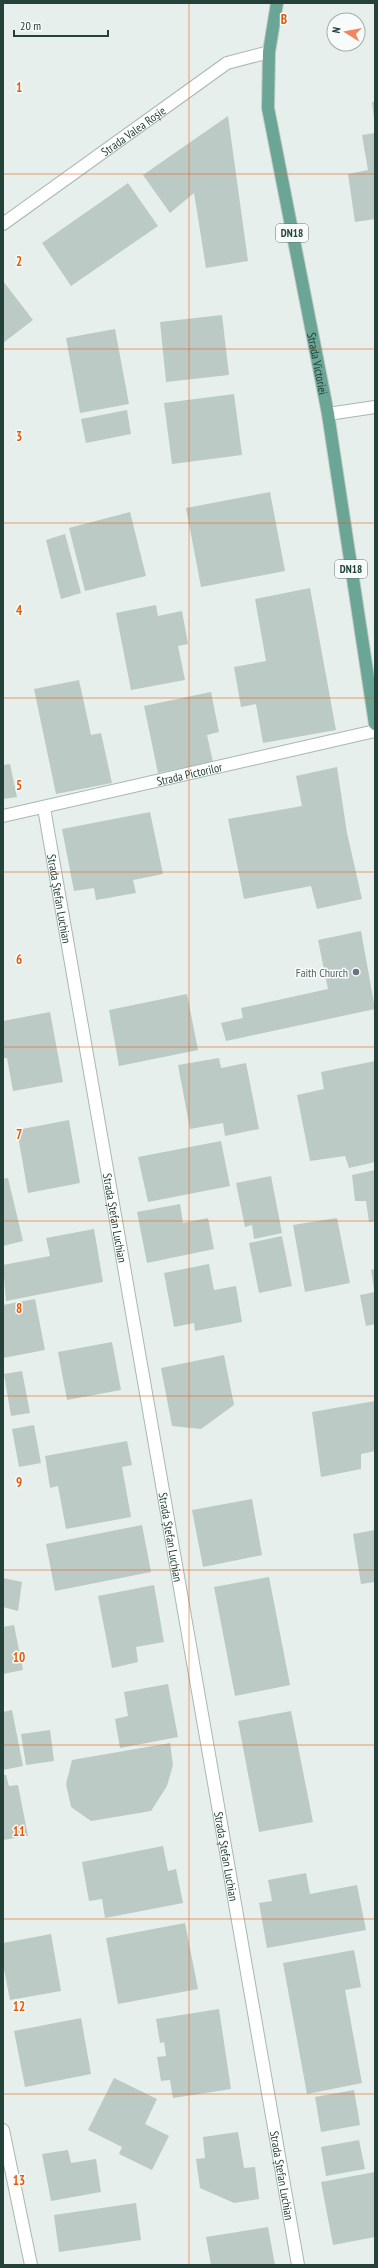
<svg xmlns="http://www.w3.org/2000/svg" width="378" height="2268" font-family="'PT Sans Narrow',sans-serif">
<rect width="100%" height="100%" fill="#e6efeb"/>
<!-- building -->
<path fill="#bbcac4" d="M372,102H375V119H374Z
M228,116L248,261L206,268L194,193L170,213L143,175Z
M375,133V219L355,222L348,174L368,170L362,135Z
M128,183L158,226L71,286L42,243Z
M3,281L33,320L3,343Z
M222,315L229,375L166,382L160,322Z
M115,329L129,404L80,413L66,338Z
M234,394L242,455L172,464L164,403Z
M127,410L131,434L86,443L81,419Z
M270,492L285,571L201,587L186,508Z
M130,512L146,576L85,591L69,528Z
M65,534L81,593L61,599L46,540Z
M310,588L336,730L263,743L256,704L241,707L234,667L266,661L255,599Z
M156,605L158,616L182,611L188,644L178,646L185,680L131,690L116,613Z
M79,680L91,735L101,733L112,783L56,794L34,689Z
M211,692L219,732L207,735L213,762L158,773L144,706Z
M10,764L17,797L3,799V765Z
M337,767L347,833L362,899L317,909L311,886L244,899L228,819L302,806L296,776Z
M150,812L163,874L133,880L136,893L96,900L94,888L74,891L62,829Z
M361,931L375,1009L226,1041L221,1023L243,1018L241,1008L328,989L318,940Z
M187,994L198,1050L119,1066L109,1010Z
M50,1012L63,1082L13,1091L7,1058H3V1021Z
M219,1058L221,1068L246,1063L259,1129L225,1136L223,1123L190,1129L178,1065Z
M375,1061V1162L349,1168L345,1156L310,1161L297,1095L324,1089L321,1072Z
M69,1120L80,1183L28,1193L17,1130Z
M221,1141L230,1186L148,1202L138,1157Z
M375,1170V1221L369,1222L366,1201H355L352,1175Z
M271,1176L282,1233L254,1239L252,1225L245,1227L236,1183Z
M8,1178L23,1241L3,1246V1179Z
M180,1204L183,1223L208,1218L214,1249L147,1263L137,1212Z
M337,1218L350,1283L305,1292L293,1225Z
M94,1229L103,1282L6,1301L3,1265L50,1256L46,1238Z
M282,1236L292,1286L259,1293L249,1243Z
M209,1264L214,1290L236,1286L242,1322L195,1331L194,1323L174,1327L164,1273Z
M375,1269V1290H374L371,1270Z
M375,1292V1324L366,1326L360,1295Z
M35,1299L45,1350L3,1358V1305Z
M112,1342L121,1390L67,1400L58,1352Z
M224,1355L234,1405L201,1429L172,1426L161,1368Z
M22,1371L30,1413L11,1416L4,1374Z
M375,1401V1451L361,1454V1469L321,1477L312,1412Z
M34,1425L41,1463L19,1467L12,1429Z
M127,1441L132,1465L122,1467L131,1517L66,1529L58,1486L50,1488L45,1456Z
M252,1499L262,1555L203,1567L192,1510Z
M142,1525L151,1572L55,1591L46,1544Z
M375,1530V1582L361,1584L353,1534Z
M269,1577L290,1685L235,1696L214,1587Z
M3,1578L22,1582L18,1611L3,1607Z
M154,1585L164,1642L136,1647L138,1662L112,1668L98,1596Z
M14,1625L23,1670L3,1674V1627Z
M168,1684L178,1737L120,1748L115,1719L128,1716L124,1692Z
M12,1710L23,1766L3,1770V1712Z
M291,1711L313,1822L259,1832L238,1721Z
M50,1730L54,1761L26,1765L21,1734Z
M170,1743L173,1765L167,1786L151,1811L91,1821L71,1807L66,1784L72,1760Z
M3,1775H6L9,1786L18,1785L28,1836L3,1840Z
M163,1846L168,1871L176,1869L183,1903L105,1918L102,1899L89,1901L82,1862Z
M306,1873L310,1894L357,1885L366,1930L267,1948L259,1903L272,1901L268,1880Z
M185,1923L198,1989L118,2004L106,1938Z
M51,1934L61,1991L10,2000L3,1964V1943Z
M354,1950L361,1987L345,1990L362,2083L307,2094L283,1963Z
M219,2009L231,2089L173,2098L170,2080L161,2081L157,2057L166,2056L164,2042L160,2043L156,2019Z
M81,2018L91,2074L25,2087L14,2031Z
M114,2078L157,2099L145,2124L169,2136L152,2170L119,2154L122,2147L88,2130Z
M354,2090L360,2125L321,2132L315,2097Z
M238,2132L244,2168L255,2167L259,2199L234,2203L200,2188L196,2159L205,2158L203,2137Z
M359,2140L365,2169L326,2176L321,2147Z
M68,2150L71,2163L96,2159L101,2192L51,2201L42,2154Z
M375,2172V2237L333,2245L321,2182Z
M136,2203L141,2240L59,2252L54,2215Z
M268,2227L275,2265H211L206,2237Z"/>
<g fill="none" stroke-linecap="round" stroke-linejoin="round">
<defs>
<g id="minor">
<path id="s1" d="M3,224L227,63L269,52"/>
<path d="M328,414L375,407"/>
<path id="s2" d="M44,808L298,2265"/>
<path id="s3" d="M3,816L375,731"/>
<path d="M3,2130L31,2265"/>
</g>
<g id="major">
<path id="s4" d="M277,3L269,52L268,108L328,414L375,724"/>
</g>
</defs>
<!-- minor casing -->
<use href="#minor" stroke="#a8b8b2" stroke-width="14"/>
<!-- major casing -->
<use href="#major" stroke="#c2cac8" stroke-width="14"/>
<!-- minor -->
<use href="#minor" stroke="#fff" stroke-width="12"/>
<!-- major -->
<use href="#major" stroke="#6aa596" stroke-width="12"/>
</g>
<!-- grid -->
<path fill="none" stroke="#e8590c" stroke-width="1" stroke-opacity="0.55" d="M189,3V2265M3,174H375M3,349H375M3,523H375M3,698H375M3,872H375M3,1047H375M3,1221H375M3,1396H375M3,1570H375M3,1745H375M3,1919H375M3,2094H375"/>
<!-- markers -->
<circle fill="#6b7280" stroke="#f7fbf9" stroke-width="1.5" cx="356" cy="972" r="4"/>
<g text-anchor="middle" dominant-baseline="central" stroke-width="3" stroke-linejoin="round" paint-order="stroke">
<!-- shield labels -->
<g fill="#f7fbf9" stroke="#637a73" stroke-width="1">
<rect x="276" y="224" width="32" height="18" rx="3"/>
<rect x="335" y="560" width="32" height="18" rx="3"/>
</g>
<g font-size="11" font-weight="bold" fill="#24423a">
<text x="292" y="233">DN18</text>
<text x="351" y="569">DN18</text>
</g>
<!-- street labels -->
<g font-size="12" fill="#24423a" stroke="#f7fbf9">
<text stroke="none"><textPath href="#s1" startOffset="160">Strada Valea Roșie</textPath></text>
<text stroke="none"><textPath href="#s4" startOffset="366">Strada Victoriei</textPath></text>
<text stroke="none"><textPath href="#s3" startOffset="191">Strada Pictorilor</textPath></text>
<text stroke="none"><textPath href="#s2" startOffset="92">Strada Ștefan Luchian</textPath></text>
<text stroke="none"><textPath href="#s2" startOffset="416">Strada Ștefan Luchian</textPath></text>
<text stroke="none"><textPath href="#s2" startOffset="740">Strada Ștefan Luchian</textPath></text>
<text stroke="none"><textPath href="#s2" startOffset="1064">Strada Ștefan Luchian</textPath></text>
<text stroke="none"><textPath href="#s2" startOffset="1388">Strada Ștefan Luchian</textPath></text>
</g>
<!-- worship labels -->
<g font-size="12" fill="#5b616d" stroke="#f7fbf9" text-anchor="end">
<text x="348" y="972">Faith Church</text>
</g>
</g>
<g font-size="13" text-anchor="middle" font-weight="bold" fill="#e8590c" stroke="#f7fbf9" stroke-width="3" stroke-linejoin="round" paint-order="stroke">
<text x="284" y="24">B</text>
<text x="19" y="92">1</text>
<text x="19" y="266">2</text>
<text x="19" y="441">3</text>
<text x="19" y="615">4</text>
<text x="19" y="790">5</text>
<text x="19" y="964">6</text>
<text x="19" y="1139">7</text>
<text x="19" y="1313">8</text>
<text x="19" y="1487">9</text>
<text x="19" y="1662">10</text>
<text x="19" y="1836">11</text>
<text x="19" y="2011">12</text>
<text x="19" y="2185">13</text>
</g>
<!-- border -->
<rect width="378" height="2268" fill="none" stroke="#24423a" stroke-width="8"/>
<!-- north arrow -->
<g transform="translate(346 32) rotate(281)"><circle r="19" fill="#f7fbf9" stroke="#a3b1ad"/>
<path d="M0-3L7 15L0 10L-7 15Z" fill="#f4845f"/>
<text y="-6" font-size="11" font-weight="bold" text-anchor="middle" fill="#24423a">N</text>
</g>
<!-- scale -->
<path d="M14 30v6h94v-6" fill="none" stroke="#24423a" stroke-width="2"/>
<text x="20" y="30" font-size="12" fill="#24423a" stroke="#f7fbf9" stroke-width="3" paint-order="stroke">20 m</text>
</svg>
